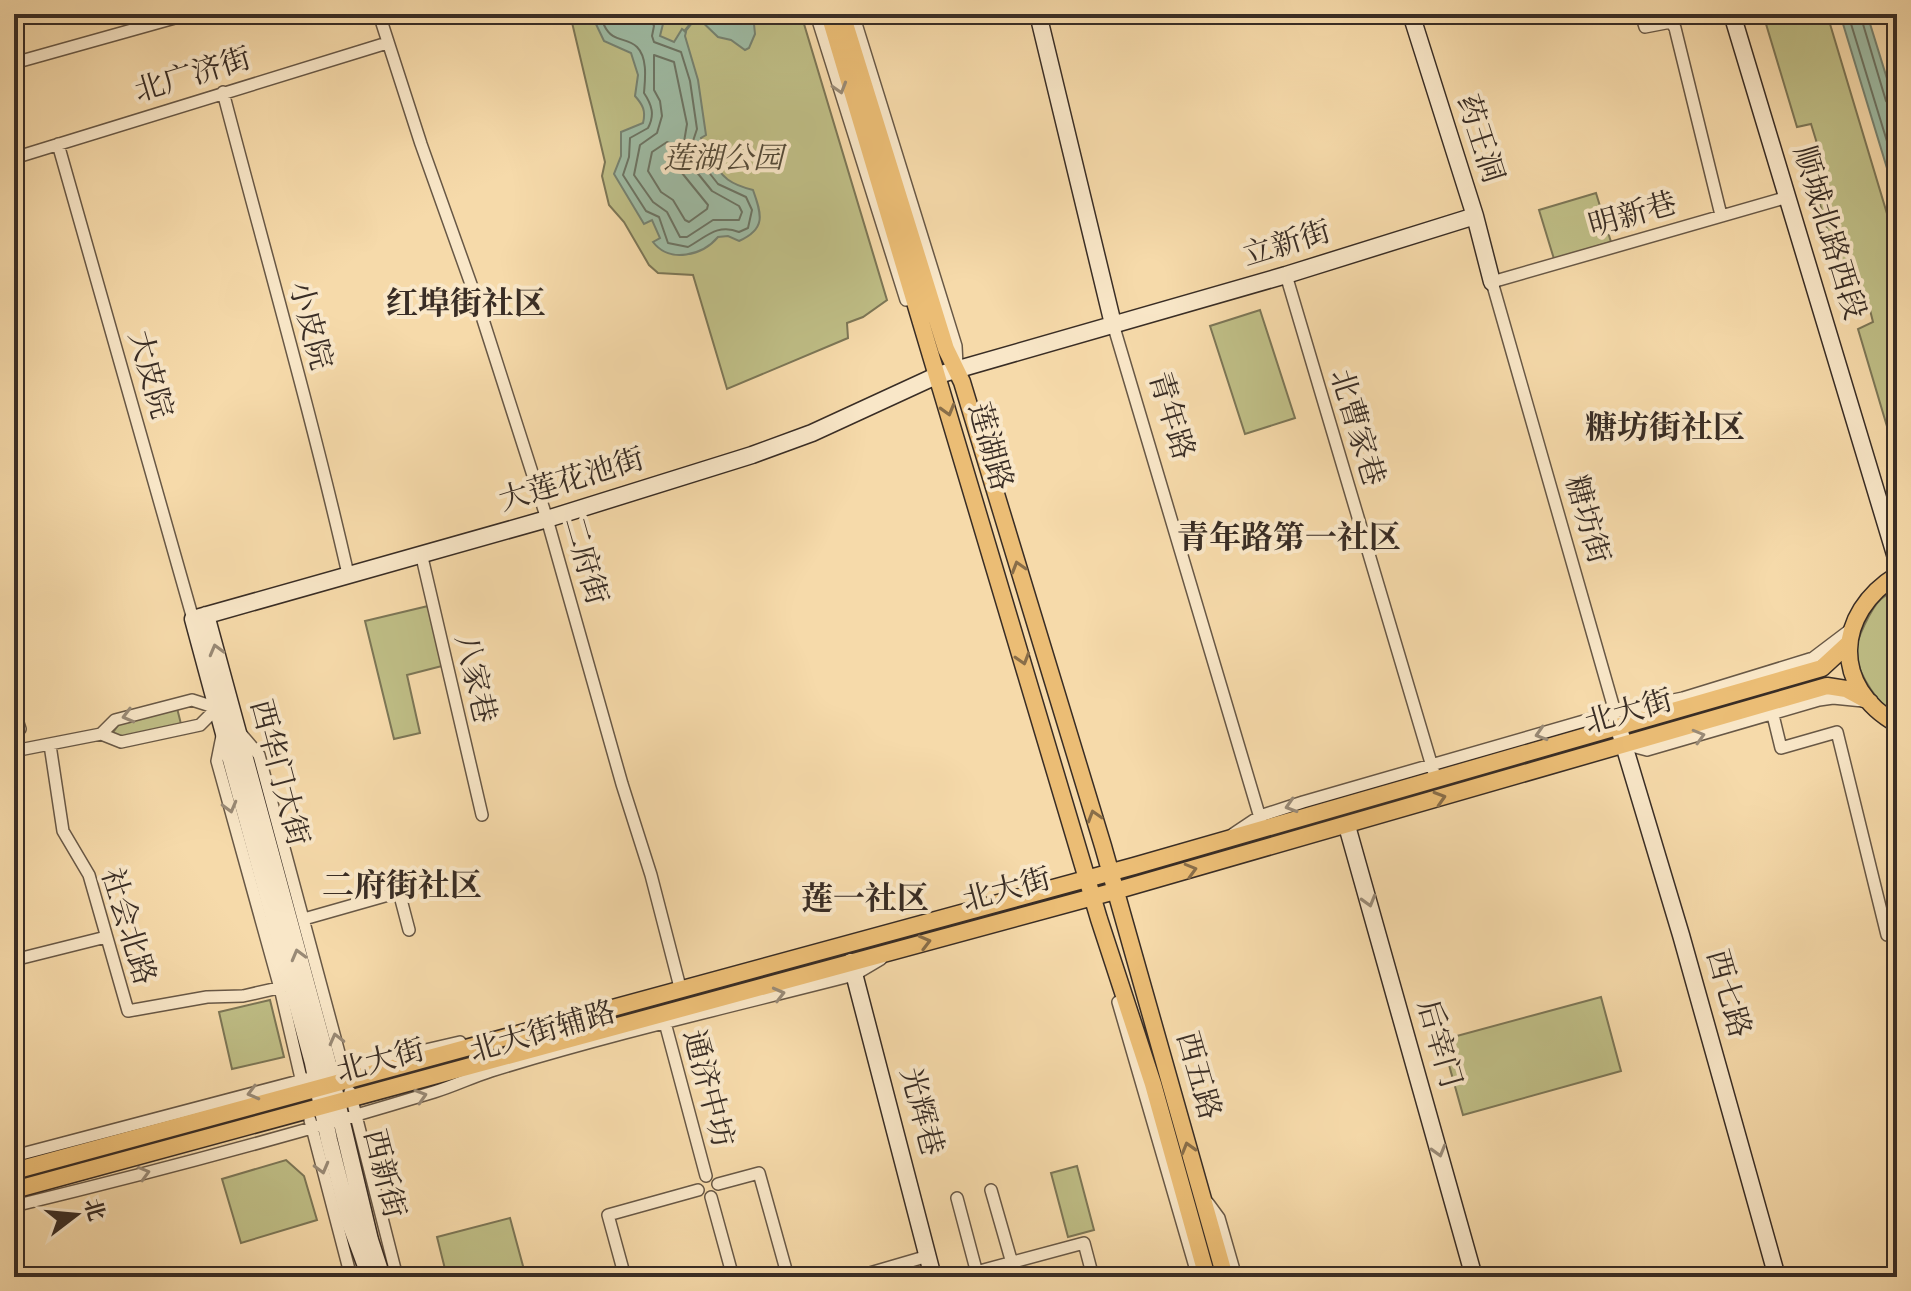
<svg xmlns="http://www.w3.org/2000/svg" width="1911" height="1291" font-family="'Old Standard TT','Noto Serif SC',serif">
<rect width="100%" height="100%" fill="#f6daaa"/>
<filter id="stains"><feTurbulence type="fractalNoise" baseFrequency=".0025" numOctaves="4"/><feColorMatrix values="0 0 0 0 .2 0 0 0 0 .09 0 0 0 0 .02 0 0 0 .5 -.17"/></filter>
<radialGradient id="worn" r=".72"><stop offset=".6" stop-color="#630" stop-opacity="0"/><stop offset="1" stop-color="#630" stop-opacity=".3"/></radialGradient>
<!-- green -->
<path fill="#bfbe86" stroke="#7c7656" stroke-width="2" d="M570,14H801L887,300L863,317L847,323L848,338L727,389L693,275L658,273L649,265L624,222L609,205L602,176L605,162Z
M1763,14H1827L1897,247V460L1858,329L1873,322L1866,294L1848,299L1805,154L1819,150L1811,124L1797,127Z
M1596,193L1611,242L1554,259L1539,210Z
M1260,310L1295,418L1245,434L1210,326Z
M1897,588V716C1878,704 1860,678 1856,655C1854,642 1872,607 1881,599C1886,595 1892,591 1897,588Z
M428,606L442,666L407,675L420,733L394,739L365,621Z
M177,708L181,724L123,739L112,734L119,724Z
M1601,997L1621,1071L1463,1115L1442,1040Z
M270,1000L284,1057L232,1069L219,1012Z
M286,1160L304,1176L317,1220L241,1243L222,1179Z
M1077,1166L1094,1230L1068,1237L1051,1173Z
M510,1218L526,1277H447L437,1237Z"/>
<!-- water -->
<path fill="#9ebba4" stroke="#768271" stroke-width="2" d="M601,14H655L663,24L660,36L674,42L682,29L686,32L685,36L698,80L706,135L701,138L707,158L713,157C719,178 733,185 753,190C762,215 766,229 739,241L728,236L718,237C703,255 670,264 653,242L660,238L652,220L644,224L614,174L621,156V132L643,123C646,111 643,105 635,96L638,75L631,53L604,41L595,22Z
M694,14H753L755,34L749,48L745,50L731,40L718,37Z
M1840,14H1867L1897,111V201Z"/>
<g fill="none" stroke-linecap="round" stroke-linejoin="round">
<!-- shore -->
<path stroke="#6c7464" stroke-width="2" d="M607,14L604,25C613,44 626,36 637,47C648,58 645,80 644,93C652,105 655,115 648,128L630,138L629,157L623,175L646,211L659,217L668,243L688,247C706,237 718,223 739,232L748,228L752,210L746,197L718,184L700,161L693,141L697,129L690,81L681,52L654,42L652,36L654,26L649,14
M1848,14L1897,174
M1860,14L1886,101L1890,106L1897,108
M654,55L674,62L687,124L684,142L691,165L712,191L739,206L742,212L739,220H713L687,237H680L667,212L653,202L634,175L640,145L657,133L662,116L660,101L654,90Z
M667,142L672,144L682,173L708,205L707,209L689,222L685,220L673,200L661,192L648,171L652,152Z"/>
<!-- stream -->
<path stroke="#768271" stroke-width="3" d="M685,31L697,16"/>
<defs>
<path id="street" d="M379,14L421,144L477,301L547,519L622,784L651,875L681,991
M816,14L906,300
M853,14L956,346L957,365
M1641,14L1645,27L1671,22L1675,28L1721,215
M14,63L189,14
M223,92C265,253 311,412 348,574
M58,144L193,619
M14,158L387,43
M1286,275L1434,773
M1113,324L1261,821
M421,553L482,815
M1770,703L1781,748L1837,732L1887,935
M14,710L20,729
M1619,726L1492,282L1788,197
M241,734L259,755L345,1075
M222,736L217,761L280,988L303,1087
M50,745L63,831L89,875L128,1011L207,997L243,996L287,986
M1628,745L1647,750L1819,700L1833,698L1863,701
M14,751L101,734L121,742L200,725L217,708L192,700L115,720L101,734
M1233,834L1260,816L1303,802L1615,712L1683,698L1813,658L1850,630
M304,919L399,892L409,930
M14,960L106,937
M1118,1002L1198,1277
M664,1019L706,1176
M350,1092L397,1277
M310,1120L351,1277
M14,1156L356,1066L460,1042
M718,1184L759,1173L788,1277
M991,1190L1016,1277
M711,1197L733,1277
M957,1198L978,1277
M1208,1203L1219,1218L1236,1277
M14,1206C155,1172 296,1134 434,1092C454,1086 472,1077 491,1071C611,1034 733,1006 854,975L881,959
M976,1272L1084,1243L1093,1277
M625,1277L608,1215L698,1190
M856,1277L928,1256"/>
<path id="secondary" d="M1038,14L1113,324
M1411,14L1475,216L1492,282
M1732,14L1897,561
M206,615L327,1060L370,1240L382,1277
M1620,732L1681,935L1777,1277
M1347,826L1474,1277
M851,962L933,1277
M370,1277L350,1223L329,1140L313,1063L193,619L547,519L752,455L812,433L938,375L1286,275L1475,216"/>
<path id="primary" d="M829,14L1099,919L1153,1084L1207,1277
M842,14L946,349L962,382L1103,846L1225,1277
M1895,14L1897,21
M1897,575C1835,613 1831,687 1897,724
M14,1171L1134,866L1822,668L1848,644
M14,1190L1115,891L1827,686L1846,689L1870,702"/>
</defs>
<!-- street casing -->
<use href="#street" stroke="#685846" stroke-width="14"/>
<!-- secondary casing -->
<use href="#secondary" stroke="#392d25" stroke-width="19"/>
<!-- primary casing -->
<use href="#primary" stroke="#392d25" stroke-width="19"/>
<!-- street -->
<use href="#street" stroke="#f9e7c8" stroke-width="11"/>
<!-- secondary -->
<use href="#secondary" stroke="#f9e7c8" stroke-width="16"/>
<!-- primary -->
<use href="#primary" stroke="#ebbd75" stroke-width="16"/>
</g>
<!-- one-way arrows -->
<defs><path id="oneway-chevron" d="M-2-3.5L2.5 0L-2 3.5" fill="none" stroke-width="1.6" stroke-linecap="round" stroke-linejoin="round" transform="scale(2)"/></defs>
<g stroke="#998a76">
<use href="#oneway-chevron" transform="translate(840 88) rotate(73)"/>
<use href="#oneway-chevron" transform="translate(216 650) rotate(-105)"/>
<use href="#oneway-chevron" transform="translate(128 716) rotate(165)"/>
<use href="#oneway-chevron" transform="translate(1541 734) rotate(163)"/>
<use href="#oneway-chevron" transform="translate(1699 736) rotate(-16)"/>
<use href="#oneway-chevron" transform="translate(1291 806) rotate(163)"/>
<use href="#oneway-chevron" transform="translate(230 807) rotate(75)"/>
<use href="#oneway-chevron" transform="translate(1369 901) rotate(74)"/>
<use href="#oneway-chevron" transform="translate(298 955) rotate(-105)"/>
<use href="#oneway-chevron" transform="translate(779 994) rotate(-14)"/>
<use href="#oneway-chevron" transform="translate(336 1039) rotate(-104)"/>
<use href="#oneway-chevron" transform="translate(253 1093) rotate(165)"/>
<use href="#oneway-chevron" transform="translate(421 1096) rotate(-17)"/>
<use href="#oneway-chevron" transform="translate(1439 1151) rotate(74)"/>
<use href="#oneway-chevron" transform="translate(322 1168) rotate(75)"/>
<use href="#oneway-chevron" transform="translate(144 1173) rotate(-16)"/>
</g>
<g stroke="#896e49">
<use href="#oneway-chevron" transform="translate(948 410) rotate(74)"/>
<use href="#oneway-chevron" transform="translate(1018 567) rotate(-107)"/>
<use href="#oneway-chevron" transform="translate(1023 659) rotate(73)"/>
<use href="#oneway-chevron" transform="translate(1440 798) rotate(-17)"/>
<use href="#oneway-chevron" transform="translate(1094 816) rotate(-107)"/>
<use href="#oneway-chevron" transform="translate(1191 870) rotate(-16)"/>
<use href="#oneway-chevron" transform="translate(925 942) rotate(-15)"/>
<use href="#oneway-chevron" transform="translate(1188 1148) rotate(-106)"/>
</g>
<g text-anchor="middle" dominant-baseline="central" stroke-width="8" stroke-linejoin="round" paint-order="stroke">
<!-- street labels -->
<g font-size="30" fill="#392d25" stroke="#f9e7c8">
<text transform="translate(193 76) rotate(-17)">北广济街</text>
<text transform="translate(1479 139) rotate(72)">药王洞</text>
<text transform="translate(1633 216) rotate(-16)">明新巷</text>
<text transform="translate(1828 233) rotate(73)">顺城北路西段</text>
<text transform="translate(1287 245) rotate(-17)">立新街</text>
<text transform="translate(309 326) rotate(75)">小皮院</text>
<text transform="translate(149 375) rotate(74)">大皮院</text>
<text transform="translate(1170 416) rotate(73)">青年路</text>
<text transform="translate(1356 428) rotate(73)">北曹家巷</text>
<text transform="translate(989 447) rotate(74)">莲湖路</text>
<text transform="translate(572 481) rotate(-17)">大莲花池街</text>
<text transform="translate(1586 520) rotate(74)">糖坊街</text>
<text transform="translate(584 561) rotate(74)">二府街</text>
<text transform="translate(474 679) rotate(77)">八家巷</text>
<text transform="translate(1629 713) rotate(-16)">北大街</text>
<text transform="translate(278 773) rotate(75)">西华门大街</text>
<text transform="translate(1007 891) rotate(-15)">北大街</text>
<text transform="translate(127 927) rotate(73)">社会北路</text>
<text transform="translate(1727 994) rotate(74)">西七路</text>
<text transform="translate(543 1033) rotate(-16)">北大街辅路</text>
<text transform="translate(1438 1044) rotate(74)">后宰门</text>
<text transform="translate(381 1062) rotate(-15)">北大街</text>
<text transform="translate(1197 1076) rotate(74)">西五路</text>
<text transform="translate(707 1089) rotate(75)">通济中坊</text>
<text transform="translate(920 1112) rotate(75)">光辉巷</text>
<text transform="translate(383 1174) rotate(76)">西新街</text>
</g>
<!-- park labels -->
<g font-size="30" font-style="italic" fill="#544a38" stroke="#f9e7c8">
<text x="723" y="160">莲湖公园</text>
</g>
<!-- neighbourhood labels -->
<g font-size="32" font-weight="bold" fill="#392d25" stroke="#f9e7c8">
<text x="466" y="306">红埠街社区</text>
<text x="1665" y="430">糖坊街社区</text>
<text x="1289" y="540">青年路第一社区</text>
<text x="402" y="888">二府街社区</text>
<text x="865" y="901">莲一社区</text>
</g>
</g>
<!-- margin -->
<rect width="1911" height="1291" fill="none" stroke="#f6daaa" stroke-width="48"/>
<rect x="16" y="16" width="1879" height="1259" fill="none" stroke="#392d25" stroke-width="4"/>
<rect x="24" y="24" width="1863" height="1243" fill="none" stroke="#392d25" stroke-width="2"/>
<!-- north arrow -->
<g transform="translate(76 1215) rotate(74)" stroke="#f9e7c8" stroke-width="6" paint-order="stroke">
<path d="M0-6L14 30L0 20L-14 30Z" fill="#392d25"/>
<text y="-12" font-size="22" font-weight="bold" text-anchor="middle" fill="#392d25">北</text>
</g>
<rect width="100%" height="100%" filter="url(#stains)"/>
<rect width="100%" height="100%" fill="url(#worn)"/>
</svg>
